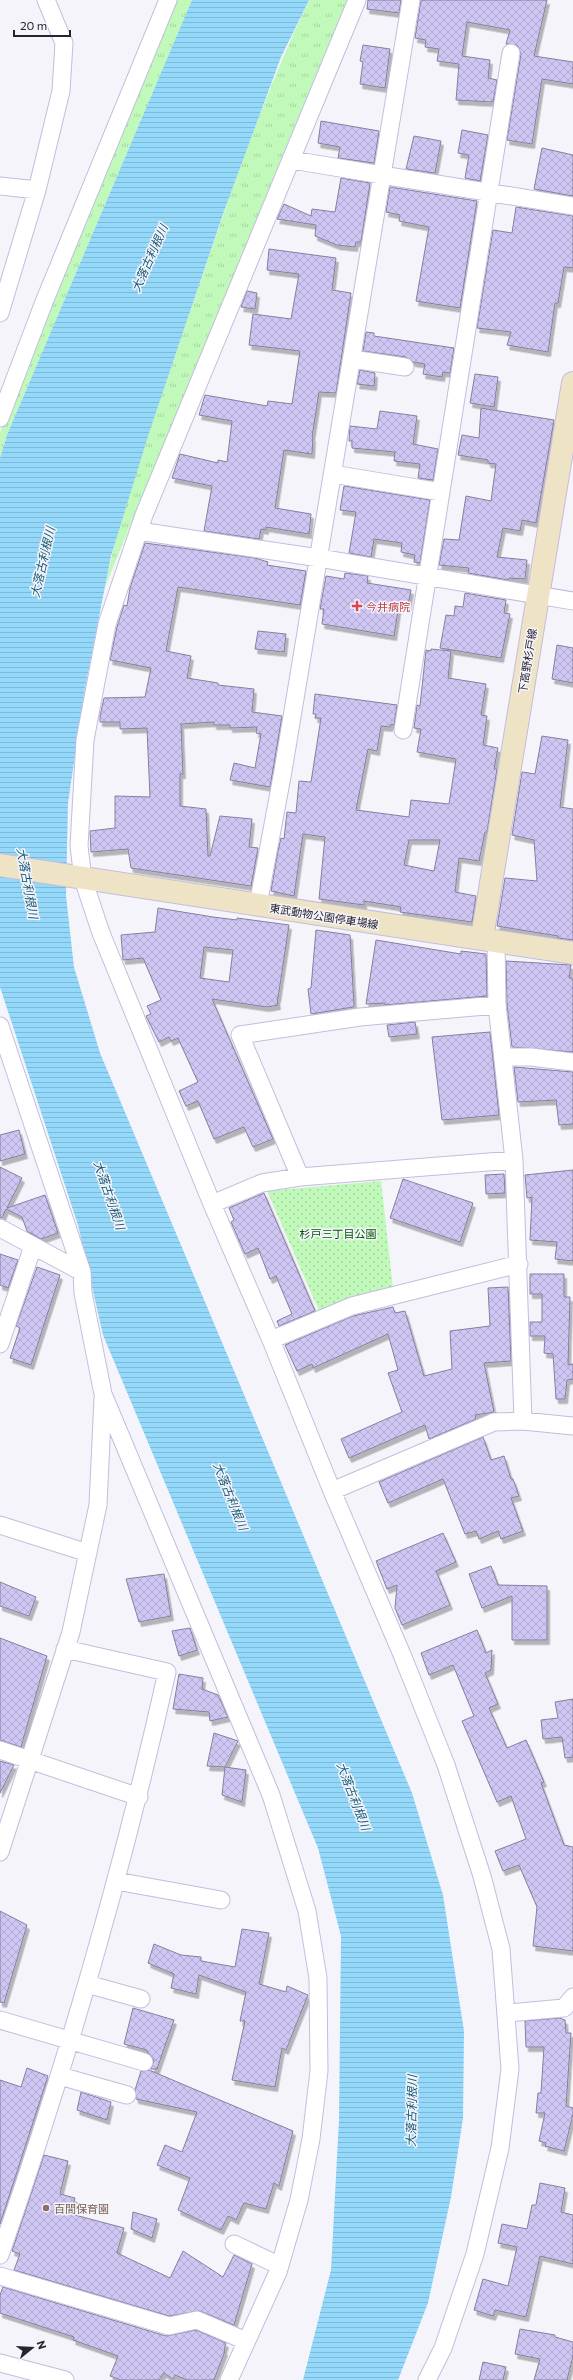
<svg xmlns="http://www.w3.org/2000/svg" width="573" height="2380" font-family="Commissioner,'Noto Sans JP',sans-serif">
<defs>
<pattern id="grass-tufts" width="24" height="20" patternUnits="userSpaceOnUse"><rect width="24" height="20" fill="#c0f9ba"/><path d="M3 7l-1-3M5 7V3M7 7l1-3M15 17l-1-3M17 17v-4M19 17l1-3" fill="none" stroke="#a5d5a0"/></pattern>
<pattern id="park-dots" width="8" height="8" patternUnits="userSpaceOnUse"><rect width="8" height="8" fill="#c0f9ba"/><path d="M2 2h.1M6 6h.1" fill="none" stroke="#a5d5a0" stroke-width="1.8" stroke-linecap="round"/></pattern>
<pattern id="water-rules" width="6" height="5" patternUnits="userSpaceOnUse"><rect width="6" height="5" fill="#94d8fa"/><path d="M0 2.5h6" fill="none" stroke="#80b9d7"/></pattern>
<pattern id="building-cross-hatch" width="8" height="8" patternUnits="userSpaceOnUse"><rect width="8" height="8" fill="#d0c6f3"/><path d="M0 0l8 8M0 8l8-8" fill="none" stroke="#b3aad1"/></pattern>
<filter id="shadow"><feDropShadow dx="2.5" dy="4.5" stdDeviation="0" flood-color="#0004"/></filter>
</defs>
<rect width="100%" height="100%" fill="#f5f4fb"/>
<!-- grass -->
<path fill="url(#grass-tufts)" d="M177,0H192L7,435L0,458V433Z
M309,0H347L105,587C122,501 155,416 183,333C221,221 258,107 309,0Z"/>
<!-- park -->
<path fill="url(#park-dots)" d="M381,1181L393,1288L320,1313L267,1191Z"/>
<!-- water -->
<path fill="url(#water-rules)" d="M192,0H309L281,57L223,214L149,433L111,556L85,688L68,803L66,896L74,967L100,1053L412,1793L443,1895L464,2031L463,2118L451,2197L428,2303L398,2380H303L331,2270L339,2120L341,1936L318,1848L103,1335L78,1225L0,987V458L7,435Z"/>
<!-- building -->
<path fill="url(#building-cross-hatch)" stroke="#857f9d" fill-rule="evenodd" filter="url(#shadow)" d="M368,0H401L399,13L367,9Z
M421,0H547L534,56L573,62V84L542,79L532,144L507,140L521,54L517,45L506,44L510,30L467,22L462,56L490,60L488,78L497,80L493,102L456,100L459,64L437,61L439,49L425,47L426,40L415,38Z
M363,45L390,49L385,88L360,84L363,62L360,61Z
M321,121L379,131L374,163L338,158L340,147L318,143Z
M462,130L488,135L480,181L465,178L469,155L458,153Z
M414,136L441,141L435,173L406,169Z
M542,148L573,155V196L534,189Z
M341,178L370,183L361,242H356L355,247L337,245L315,236L316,225L277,219L284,204L311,216L312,209L335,212Z
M390,187L477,201L460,308L416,301L429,227L399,221L400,215L386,212Z
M516,207L573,216V268L564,267L558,303H555L548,352L507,345L511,332L477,328L493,230L512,233Z
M269,249L336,258L332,290L351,293L336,393L319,392L312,437H313L312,454L284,450L275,508L311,514L309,534L266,527V530L261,529L259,539L204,531L212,486L172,478L180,454L218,463V460L227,462L232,421L199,415L205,395L267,406L268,401L292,404L300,351L249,345L253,314L291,319L299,274L267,270Z
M247,291L257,293L255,309L241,307Z
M366,332L374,333V336L454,348L450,373L443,372L442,377L423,374L425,364L413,362L406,357L363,351Z
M360,370L375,373L374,386L357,384Z
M475,374L498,377L494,407L470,403Z
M481,408L554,420L536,523L522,520L520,531L503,528L497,557L527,560L525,579L509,578L508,580L468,573L469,568L439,565L444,539L459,540L466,496L491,501L496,464L488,463V460L458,455L462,435L479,438Z
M380,411L417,416L413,444L438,449L433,480L418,478L420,464L394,461L395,452L352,448V441H349L350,426L377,429Z
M344,486L430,500L420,563L414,562L415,555L401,552L402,543L374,539L371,557L349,553L356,512L340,510Z
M145,543L255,558L268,562L267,565L306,571L300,605L178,587L166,651L191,656L187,678L218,683V685L254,689L252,712L282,716L270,787L230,780L234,763L255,768L261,734L256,733L257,727L230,728V725H214V722L181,724L183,774H180V806L206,809L208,856H210L220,816L252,819L249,847L258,848L251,886L131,868L128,849L91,852L90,831L115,828V796L150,797L147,728L120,729V722H100V716L104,698L145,697L151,668L110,660L117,627L124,605L127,606L130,588Z
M345,573L368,576L367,583L411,590L408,606L399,604L394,636L322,624L324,609H320L326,576L344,579Z
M465,593L506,600L504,613L510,614L501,658L440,648L446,615L454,616L455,606L463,607Z
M258,631L286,634L284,652L255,649Z
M557,645L573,648V683L552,679Z
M431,649L451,651L448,678L486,684L481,715L487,716L483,745L498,748L494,769H497L487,832H485L479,861L459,858L455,892L476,896L472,922L400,912L401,907L364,901V905L319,899L325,837L303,834L294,896L271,891L278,851L281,838L284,839L287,812L296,813L299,781L311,782L321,718H315L316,714H313L315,694L397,705L394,725L391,724L390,727L381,726L377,751L368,749L356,810L409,817L411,800L449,804L456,759L417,752L421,729L414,728L417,705L420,706L426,650L431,651ZM409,840H440L434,871L404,865Z
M542,736L568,740L560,807L573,809V940L558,938V936L497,926L505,878L537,881L534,840L512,835L522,772L535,774Z
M158,908L213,917L237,920V918L289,925L278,998H277L278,1005L267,1007L212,999L273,1139L253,1147L244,1127L214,1139L198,1101L186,1106L179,1091L198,1082L178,1038L171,1041L169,1037L159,1042L146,1016L151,1014L147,1006L161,1000L143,958L123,960L121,935L155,932ZM204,947L233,950L229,982L200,978Z
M316,930L350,935L354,1005L353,1007L311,1014L308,989L311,988Z
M376,940L461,954V951L486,954L487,996L385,1005V1003L366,1004Z
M506,961L571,965L569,978H573V1052L512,1047L507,1004Z
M415,1022L417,1034L389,1037L387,1025Z
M490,1032L499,1115L442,1120L432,1037Z
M514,1067L573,1072V1124L559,1125L556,1100L518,1102Z
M19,1130L25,1154L0,1161V1135Z
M0,1167L22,1178L7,1208L45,1195L58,1233L41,1239L27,1231L22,1217L6,1209L2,1218H0Z
M573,1170V1261L555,1259L557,1242L530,1240L532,1197L527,1198L525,1175Z
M504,1174L505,1193L486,1194L485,1175Z
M403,1179L473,1203L460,1242L390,1218Z
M264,1193L315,1311L279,1326L277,1321L292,1314L276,1276L270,1279L258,1248L245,1254L231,1222L234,1220L229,1208Z
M0,1254L18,1260L8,1288L0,1285Z
M37,1267L60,1275L31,1365L10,1358L20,1328L16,1326Z
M530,1274H564V1297H570L568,1365L573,1364V1379L567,1380L565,1399H556L553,1354L544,1353L545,1336H530V1322H542V1294H530Z
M508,1287L511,1361L484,1363L494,1412L475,1415L476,1419L429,1439L425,1425L349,1458L341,1439L402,1412L388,1373L398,1370L388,1334L313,1368L312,1364L297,1371L285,1345L353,1316L393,1307L395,1313L405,1311L424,1376L452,1369L450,1331L490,1326L488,1288Z
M483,1437L491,1460L504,1456L511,1479H513L519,1496L511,1498L523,1531L501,1539L498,1531L479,1539L476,1531L465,1534L443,1479L388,1503L379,1482Z
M443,1533L456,1562L436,1571L450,1605L402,1625L395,1608L397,1585L387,1589L376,1561Z
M491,1566L498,1585L547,1586V1640H512V1596L482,1608L469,1574Z
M164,1574L171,1616L139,1622L126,1579Z
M0,1582L36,1597L29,1616L0,1606Z
M190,1628L197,1650L179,1656L172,1631Z
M477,1630L486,1653L492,1650L491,1670L485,1673L498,1704L489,1708L507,1748L526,1740L544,1782L541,1783L564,1845L573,1847V1951L533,1946L537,1907L519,1865L503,1871L495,1851L526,1839L511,1796L497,1802L462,1721L474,1716L453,1665L429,1675L421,1653Z
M0,1638L47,1656L21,1747L0,1740Z
M179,1674L203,1678L202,1689L218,1695L228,1717L210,1721L209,1712L173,1709Z
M573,1699V1757L565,1758L562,1737L543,1739L541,1720L558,1718L555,1702Z
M214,1733L238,1741L225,1767L207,1766Z
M0,1761L14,1765L0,1793Z
M225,1767L246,1770L242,1802L222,1795Z
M0,1911L27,1925L4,2003L0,2002Z
M242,1929L269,1933L259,1984L286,1992L287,1986L308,1995L286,2050L282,2048L275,2087L232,2080L245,2021H240L246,1992L199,1975L196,1994L171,1988L174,1974L148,1963L154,1944L181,1955L201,1957V1961L235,1967Z
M133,2008L174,2020L157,2069H151L154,2060L147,2052V2050L124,2044Z
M559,2018L565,2020L566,2033H571L566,2106L573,2108V2114L564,2151L545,2146L546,2143L539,2141L545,2113H536L538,2093H541L544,2047H526L525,2021Z
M27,2068L48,2076L0,2224V2080L21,2087Z
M149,2070L293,2131L279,2186L274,2183L266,2209L244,2203L236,2220L228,2216L221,2230L178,2210L190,2178L157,2165L165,2145L182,2152L197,2112L136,2099L135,2090L141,2071Z
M81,2092L111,2102L107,2120L77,2110Z
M44,2155L68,2161L60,2194L75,2198L71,2214L124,2228L117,2253L170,2278L183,2251L223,2277L234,2255L252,2264L234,2325L200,2311L169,2316L14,2270L20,2254L12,2251Z
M540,2183L565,2188L561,2212L573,2215V2264L540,2256L526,2317L495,2310L493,2316L474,2310L483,2279L508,2286L517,2247L498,2243L502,2224L527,2229L532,2205H536Z
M133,2212L157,2219L152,2238L131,2229Z
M3,2287L166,2336L196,2330L226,2343L224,2350L225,2351L214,2380H187L175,2375L173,2379L164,2373L159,2380H121L110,2376L118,2356L73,2340L74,2337L0,2313V2295Z
M520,2329L555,2335V2337L573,2342V2356L567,2380H534L540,2359L515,2354Z
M483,2362L506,2367L503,2380H479Z"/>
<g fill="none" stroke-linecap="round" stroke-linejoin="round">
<defs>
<path id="minor" d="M357,0L144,515L107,624L85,740L79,846L83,879L101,933L212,1204L271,1340L332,1491L403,1657L446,1765L482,1876L501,1949L510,2069L500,2148L475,2254L443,2348L427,2380
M292,160L382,175L411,0
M0,186L37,190
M0,313L37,190L61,91L64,43L46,0
M352,359L405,367
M0,418L44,302L168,0
M333,474L441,492
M139,531L319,558L573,601
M403,730L511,53
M258,905L283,771L382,175L573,206
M496,940L497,1005L514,1160L523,1421
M0,1026L82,1272L83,1293L103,1394L271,1795L307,1911L318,1978L319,2071L311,2139L299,2200L278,2272L229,2380
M503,1057H531L573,1062
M300,1177L240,1035L360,1017L497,1005
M212,1204L262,1183L300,1177L514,1160
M0,1228L82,1272
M271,1340L352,1306L519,1264
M0,1344L33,1246
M332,1491L494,1422L523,1421L573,1426
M0,1525L88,1553
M0,1750L139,1797
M0,1852L71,1632L98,1505L103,1398
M116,1881L221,1900
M87,1984L141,1999
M507,2013L564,2008L573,1997
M0,2020L144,2062
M60,2076L127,2095
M234,2244L280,2266
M0,2255C67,2063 123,1869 167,1672L65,1649
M0,2276L169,2326L197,2320L246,2341
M0,2363L65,2380"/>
<path id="secondary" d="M0,865L573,953
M482,938L573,383"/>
</defs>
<!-- minor casing -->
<use href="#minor" stroke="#c3bddd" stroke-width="19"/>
<!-- secondary casing -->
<use href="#secondary" stroke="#c3bddd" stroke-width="24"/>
<!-- minor -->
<use href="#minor" stroke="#fff" stroke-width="17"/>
<!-- secondary -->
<use href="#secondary" stroke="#eee4c5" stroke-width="22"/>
</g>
<!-- markers -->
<path fill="#e0444e" stroke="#f5f4fb" stroke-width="1.5" d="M355 600h4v4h4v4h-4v4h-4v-4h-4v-4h4z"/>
<circle fill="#8d6e63" stroke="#f5f4fb" stroke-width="1.5" cx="46" cy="2208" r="4"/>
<g text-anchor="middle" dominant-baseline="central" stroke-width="3" stroke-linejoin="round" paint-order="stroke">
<!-- health labels -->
<g font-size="11" fill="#be3a42" stroke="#f5f4fb" text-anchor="start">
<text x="366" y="606">今井病院</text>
</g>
<!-- street labels -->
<g font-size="11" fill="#272430" stroke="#f5f4fb">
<text transform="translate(527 661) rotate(-81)">下高野杉戸線</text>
<text transform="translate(324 916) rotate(9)">東武動物公園停車場線</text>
</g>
<!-- park labels -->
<g font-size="11" fill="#005601" stroke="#f5f4fb">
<text x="338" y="1233">杉戸三丁目公園</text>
</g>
<!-- education labels -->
<g font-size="11" fill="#785e54" stroke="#f5f4fb" text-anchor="start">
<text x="54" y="2208">百間保育園</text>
</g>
<!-- water labels -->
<g font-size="12" font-style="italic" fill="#195d7a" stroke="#f5f4fb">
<text transform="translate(149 258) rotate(-66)">大落古利根川</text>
<text transform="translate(42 562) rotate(-77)">大落古利根川</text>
<text transform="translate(28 883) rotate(80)">大落古利根川</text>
<text transform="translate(110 1195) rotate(71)">大落古利根川</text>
<text transform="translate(231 1496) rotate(68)">大落古利根川</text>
<text transform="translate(354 1796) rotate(69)">大落古利根川</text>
<text transform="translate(411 2111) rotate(-89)">大落古利根川</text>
</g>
</g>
<!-- north arrow -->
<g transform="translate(32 2348) rotate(72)" stroke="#f5f4fb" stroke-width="3" paint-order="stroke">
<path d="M0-3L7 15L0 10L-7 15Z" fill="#272430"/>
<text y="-6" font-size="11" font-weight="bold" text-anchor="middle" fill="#272430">N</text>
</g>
<!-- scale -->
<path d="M14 30v6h56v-6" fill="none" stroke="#272430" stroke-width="2"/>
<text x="20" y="30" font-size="12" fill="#272430" stroke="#f5f4fb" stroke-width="3" paint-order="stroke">20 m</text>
</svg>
